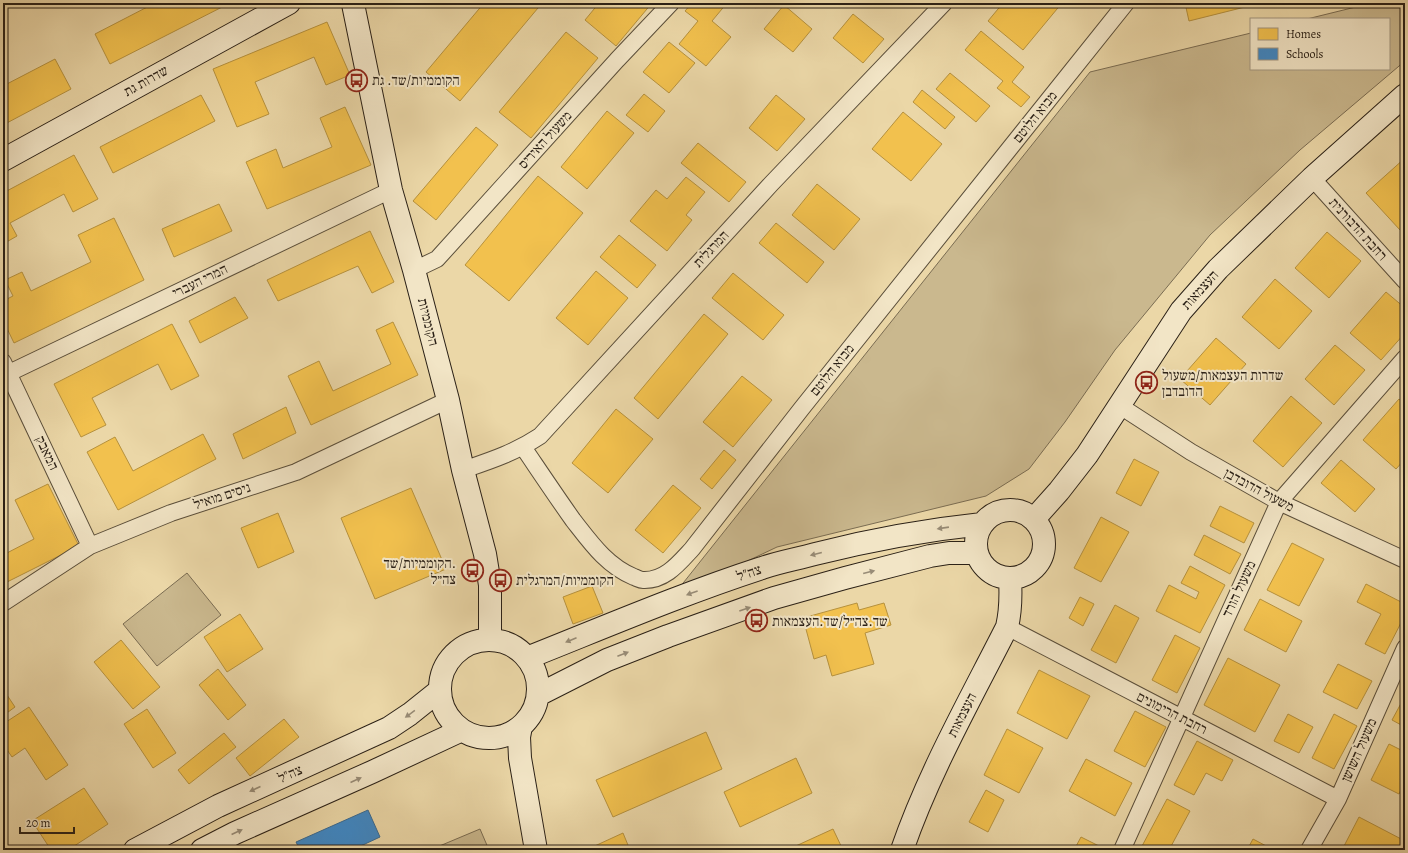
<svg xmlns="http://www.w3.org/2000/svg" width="1408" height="853" font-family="Alegreya,'Frank Ruhl Libre',serif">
<rect width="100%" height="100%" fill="#ebd7a7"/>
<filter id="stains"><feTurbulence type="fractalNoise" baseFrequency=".005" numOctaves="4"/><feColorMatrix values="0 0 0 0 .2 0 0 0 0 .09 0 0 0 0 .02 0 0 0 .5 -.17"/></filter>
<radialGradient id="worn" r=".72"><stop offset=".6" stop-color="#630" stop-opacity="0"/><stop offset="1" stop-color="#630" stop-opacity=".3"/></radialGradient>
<!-- green -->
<path fill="#cab88e" stroke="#7a6c52" d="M1372,3H1405V61L1300,150L1210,235L1115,350L1065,422L1029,469L986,496L777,547L672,597L1090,72L1251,33V69H1389V19H1307Z
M187,573L221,615L157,666L123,624Z
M480,829L489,850H430Z"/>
<!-- homes -->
<path fill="#f2c14e" stroke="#b6913d" d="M155,3H230L110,64L95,34Z
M484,3H532L538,8L460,101L426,72Z
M599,3H652L616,46L585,20Z
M692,3H727L712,21L731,37L706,66L679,44L698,21L685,11Z
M749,3H760L756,8Z
M1003,3H1062L1023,50L988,21Z
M1185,3H1248L1249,6L1189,21Z
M784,5L812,29L793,52L764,29Z
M853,14L884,39L863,63L833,38Z
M327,22L350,75L326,85L314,57L255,82L269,114L237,127L213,69Z
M981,31L1024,67L1012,82L1030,97L1021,107L997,88L1003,81L965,50Z
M566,32L598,58L531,138L499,112Z
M669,42L695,63L669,93L643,72Z
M55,59L71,89L3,125V86Z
M950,73L990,106L976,122L936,89Z
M922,90L955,117L945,129L913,102Z
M644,94L665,111L648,132L626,115Z
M201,95L215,121L113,173L100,147Z
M776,95L805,119L777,151L749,128Z
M345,107L371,165L267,209L246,162L276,149L283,168L332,147L320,118Z
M607,111L634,133L587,189L561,167Z
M903,112L942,144L911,181L872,149Z
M476,127L498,145L436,220L413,201Z
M698,143L746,182L729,202L681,163Z
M74,155L98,199L73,212L64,194L10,223L17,236L3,244V193Z
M1405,158V225L1400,230L1366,193Z
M538,176L583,213L509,301L465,265Z
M686,177L705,192L686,215L692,220L667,251L630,221L656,190L667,199Z
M817,184L860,219L834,250L792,215Z
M219,204L232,231L174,257L162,229Z
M114,218L144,280L14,343L3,320V301L13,296L5,280L22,272L31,291L91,262L78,235Z
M776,223L824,262L807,283L759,243Z
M370,231L394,282L372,293L358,266L278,301L267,280Z
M1327,232L1361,261L1329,298L1295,268Z
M619,235L656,265L637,288L600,257Z
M596,271L628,298L588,345L556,318Z
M733,273L784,315L763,340L712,298Z
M1275,279L1312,311L1279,349L1242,317Z
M1386,292L1405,308V333L1381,360L1350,333Z
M235,297L248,318L200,343L189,321Z
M704,314L728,334L658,419L634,398Z
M393,322L418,375L311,425L288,376L319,361L333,391L391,364L376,330Z
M172,324L199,376L171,390L158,364L92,398L106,425L81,437L54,384Z
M1216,338L1246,364L1210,405L1180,379Z
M1335,345L1365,370L1334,405L1305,379Z
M742,376L772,400L733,447L703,422Z
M1291,396L1322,423L1283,467L1253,441Z
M1399,399L1405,404V459L1396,469L1363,440Z
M286,407L296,433L243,459L233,434Z
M616,409L653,439L608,493L572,463Z
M203,434L216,459L118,510L87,452L115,437L133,471Z
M724,450L736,460L712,489L700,479Z
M1134,459L1159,472L1141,506L1116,493Z
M1341,460L1375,489L1355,512L1321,483Z
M48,484L79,546L3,584V555L34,539L15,500Z
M673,485L701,508L663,553L635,530Z
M411,488L446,569L375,599L341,518Z
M1220,506L1254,523L1244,543L1210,526Z
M278,513L294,552L258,568L241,528Z
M1101,517L1129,532L1101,582L1074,568Z
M1204,535L1241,554L1230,574L1194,555Z
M1292,543L1324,559L1299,606L1267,590Z
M1190,566L1225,585L1200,633L1156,611L1169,585L1196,599L1199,592L1181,583Z
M1366,584L1405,604V615L1385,654L1365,644L1381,614L1357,602Z
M592,586L603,613L573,624L563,597Z
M1080,597L1094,604L1083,626L1069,618Z
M1260,599L1302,621L1286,652L1244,630Z
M857,603L859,610L884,603L891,625L865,633L874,664L832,676L826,655L814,659L803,618Z
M1115,605L1139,618L1116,663L1091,650Z
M240,614L263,649L227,672L204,637Z
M1175,635L1200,648L1177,693L1152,680Z
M121,640L160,687L133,709L94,662Z
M1228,658L1280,685L1255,732L1204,705Z
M1338,664L1372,681L1357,709L1323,692Z
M218,669L246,705L228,720L199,685Z
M1039,670L1090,696L1067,739L1017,713Z
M3,689L15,707L4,715L3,714Z
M1405,696V727L1392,720Z
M29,707L68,765L46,780L25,748L12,757L3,744V724Z
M147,709L176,753L153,768L124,724Z
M1135,711L1166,727L1145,767L1114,751Z
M1288,714L1313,727L1299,753L1274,741Z
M1334,714L1357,726L1334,769L1312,758Z
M284,719L299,737L250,776L236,758Z
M1007,729L1043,748L1019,793L984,775Z
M706,732L722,769L613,817L596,780Z
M224,733L236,747L189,784L178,770Z
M1197,741L1233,760L1222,781L1206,773L1194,795L1174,785Z
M1389,744L1405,752V782L1399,794L1371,780Z
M796,758L812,793L740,827L724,792Z
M1086,759L1132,783L1115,816L1069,791Z
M84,788L108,824L68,850H51L32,821Z
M986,790L1004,800L988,832L969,822Z
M1167,799L1190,811L1169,850H1145L1141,848Z
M1359,817L1405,841L1401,850H1346L1343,848Z
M833,829L843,850H787Z
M623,833L630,850H586Z
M1081,837L1107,850H1074Z
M1253,839L1270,848L1273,850H1247Z"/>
<!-- schools -->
<path fill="#3f88c5" stroke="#396990" d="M368,810L380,837L352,850H300L296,842Z"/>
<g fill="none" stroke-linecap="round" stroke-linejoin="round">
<defs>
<path id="street" d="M1312,178L1405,281
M414,270L437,259L617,60L671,3
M3,362L90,546
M9,373L391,190
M1120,406L1191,452L1279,502L1405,560
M523,447C540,472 556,496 573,520C591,543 607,566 634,577C637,578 640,580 643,580C665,581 679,563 692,549L802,408L1126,3
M463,470C492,460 514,453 540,436L771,184L944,3
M3,603L90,546L171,513L296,472L448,400
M1007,627L1338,799
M1122,850L1279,502L1405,358
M1309,850L1338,799L1405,648"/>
<path id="secondary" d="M353,4L391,190L414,270L448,400L463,470L485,554L490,585V640
M3,160L289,3
M976 544a34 34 0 1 1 68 0a34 34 0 1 1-68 0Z
M1034,519L1059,491L1087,455L1181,311L1218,269L1312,178L1405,95
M440 689a49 49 0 1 1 98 0a49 49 0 1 1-98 0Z
M527,658C605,627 682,594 762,568C779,562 797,559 815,554C870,540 925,530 982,524
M538,695L607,660L668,636L774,598L845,578L930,556L949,553H977
M521,726L519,737L520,758L536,850
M135,850L218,806L389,728L410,714L440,690
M202,850L235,833L372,772L462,730
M902,850C929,772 970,700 1007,627C1011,610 1011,595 1010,578"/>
</defs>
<!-- street casing -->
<use href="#street" stroke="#5a4e3a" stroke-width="18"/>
<!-- secondary casing -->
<use href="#secondary" stroke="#2a2016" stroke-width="24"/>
<!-- street -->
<use href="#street" stroke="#f2e5c6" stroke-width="16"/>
<!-- secondary -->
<use href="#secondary" stroke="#f2e5c6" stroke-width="22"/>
</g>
<!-- one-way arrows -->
<defs><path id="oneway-solid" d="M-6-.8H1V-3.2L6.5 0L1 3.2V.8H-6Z"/></defs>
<g fill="#988c77">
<use href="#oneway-solid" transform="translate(943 528) rotate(172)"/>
<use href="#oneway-solid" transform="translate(816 554) rotate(166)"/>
<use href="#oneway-solid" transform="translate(869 572) rotate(-14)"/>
<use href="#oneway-solid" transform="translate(692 593) rotate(160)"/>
<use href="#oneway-solid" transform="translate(745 609) rotate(-19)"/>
<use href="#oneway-solid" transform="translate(571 640) rotate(157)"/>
<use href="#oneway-solid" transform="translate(623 654) rotate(-21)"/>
<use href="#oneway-solid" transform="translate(410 714) rotate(144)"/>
<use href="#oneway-solid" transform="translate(356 780) rotate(-24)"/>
<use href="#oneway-solid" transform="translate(255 789) rotate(156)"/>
<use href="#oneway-solid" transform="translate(237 832) rotate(-25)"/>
</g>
<!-- icons -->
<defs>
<symbol id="bus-ring" viewBox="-11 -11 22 22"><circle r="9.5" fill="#f2e5c6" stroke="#8f2418" stroke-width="1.5"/><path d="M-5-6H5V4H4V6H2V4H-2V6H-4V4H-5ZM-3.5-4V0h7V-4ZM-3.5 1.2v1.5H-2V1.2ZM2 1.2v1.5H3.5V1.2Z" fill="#8f2418"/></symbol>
</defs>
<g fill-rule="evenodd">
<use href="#bus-ring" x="344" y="68" width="25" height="25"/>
<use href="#bus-ring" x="1134" y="370" width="25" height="25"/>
<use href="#bus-ring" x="460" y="558" width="25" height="25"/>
<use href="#bus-ring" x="488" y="568" width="25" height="25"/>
<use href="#bus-ring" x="744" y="608" width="25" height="25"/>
</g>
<g text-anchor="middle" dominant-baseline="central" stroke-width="4" stroke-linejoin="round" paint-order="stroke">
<!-- poi labels -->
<g font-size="14" fill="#2a2016" stroke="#f2e5c6" text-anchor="start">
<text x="372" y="80">הקוממיות/שד. גת</text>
<text x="1162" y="375">שדרות העצמאות/משעול<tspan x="1162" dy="16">הדובדבן</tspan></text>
<text x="456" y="563" text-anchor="end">הקוממיות/שד.<tspan x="456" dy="16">צה״ל</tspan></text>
<text x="516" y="580">הקוממיות/המרגלית</text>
<text x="772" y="621">שד.צה״ל/שד.העצמאות</text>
</g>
<!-- street labels -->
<g font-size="14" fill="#2a2016" stroke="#f2e5c6">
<text transform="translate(146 81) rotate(-29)">שדרות גת</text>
<text transform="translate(1035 117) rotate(-51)">מבוא הלוטם</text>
<text transform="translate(545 140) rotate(-48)">משעול האיריס</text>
<text transform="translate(1358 229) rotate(48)">רחבת הדבורנית</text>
<text transform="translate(711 249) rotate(-47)">המרגלית</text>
<text transform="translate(200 281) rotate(-26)">המרי העברי</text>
<text transform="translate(1200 290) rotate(-48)">העצמאות</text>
<text transform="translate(428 322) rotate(76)">הקוממיות</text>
<text transform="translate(832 370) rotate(-51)">מבוא הלוטם</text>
<text transform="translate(47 453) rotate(65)">המאבק</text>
<text transform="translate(1259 490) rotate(28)">משעול הדובדבן</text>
<text transform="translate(222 496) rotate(-18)">ניסים מואיל</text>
<text transform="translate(749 573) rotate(-19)">צה"ל</text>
<text transform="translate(1239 589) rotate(-65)">משעול הורד</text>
<text transform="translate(1172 713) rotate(27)">רחבת הרימונים</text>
<text transform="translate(962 715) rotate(-63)">העצמאות</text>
<text transform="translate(1359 750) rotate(-66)">משעול השושן</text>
<text transform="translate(290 774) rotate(-24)">צה"ל</text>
</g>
</g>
<!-- margin -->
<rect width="1408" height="853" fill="none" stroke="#ebd7a7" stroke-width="16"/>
<rect x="4" y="4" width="1400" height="845" fill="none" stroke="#2a2016" stroke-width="2"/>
<rect x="8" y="8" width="1392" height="837" fill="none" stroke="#2a2016"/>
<!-- legend -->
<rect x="1250" y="18" width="140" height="52" fill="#f2e5c6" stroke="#a29680"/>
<rect x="1258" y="28" width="20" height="12" fill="#f2c14e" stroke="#a29680"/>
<text x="1286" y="38" font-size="12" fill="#2a2016">Homes</text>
<rect x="1258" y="48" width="20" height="12" fill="#3f88c5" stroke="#a29680"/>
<text x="1286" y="58" font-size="12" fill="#2a2016">Schools</text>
<!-- scale -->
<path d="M20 827v6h54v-6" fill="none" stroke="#2a2016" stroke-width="2"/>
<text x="26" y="827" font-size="12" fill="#2a2016" stroke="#f2e5c6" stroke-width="3" paint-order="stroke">20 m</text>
<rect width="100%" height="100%" filter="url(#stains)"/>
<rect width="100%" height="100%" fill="url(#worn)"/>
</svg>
